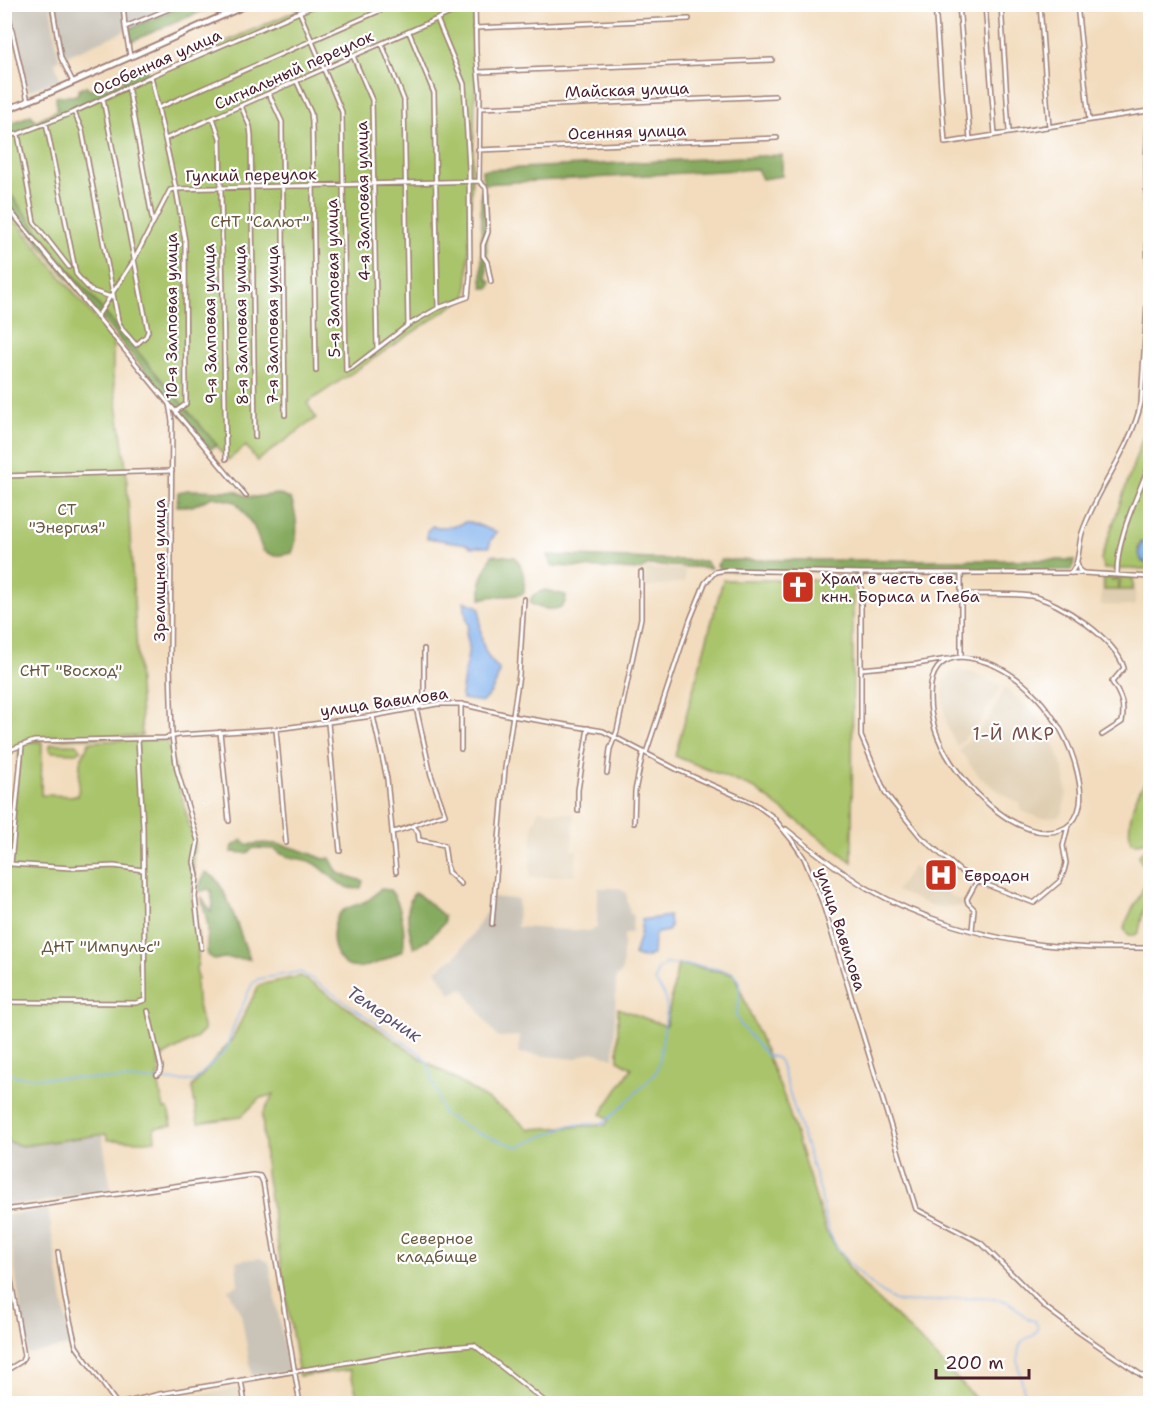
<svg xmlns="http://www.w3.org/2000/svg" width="1155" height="1408" font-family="'Shantell Sans',sans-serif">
<rect width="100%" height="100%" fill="#fff"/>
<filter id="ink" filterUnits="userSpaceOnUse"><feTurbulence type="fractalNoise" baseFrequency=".0167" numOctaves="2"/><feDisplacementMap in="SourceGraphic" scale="12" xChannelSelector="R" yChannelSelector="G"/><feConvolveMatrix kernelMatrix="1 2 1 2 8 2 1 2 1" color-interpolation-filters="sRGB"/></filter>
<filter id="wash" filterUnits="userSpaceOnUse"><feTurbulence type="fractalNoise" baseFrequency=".008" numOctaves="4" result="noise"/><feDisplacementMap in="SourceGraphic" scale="24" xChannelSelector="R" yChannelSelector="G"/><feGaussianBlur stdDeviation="1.35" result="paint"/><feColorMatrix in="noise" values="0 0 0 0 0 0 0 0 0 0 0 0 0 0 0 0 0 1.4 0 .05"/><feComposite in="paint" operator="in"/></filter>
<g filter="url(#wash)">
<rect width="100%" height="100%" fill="#f2dcbd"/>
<!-- built -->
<path fill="#dfceb1" d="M645,569H685V582L645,588Z
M1102,574H1136L1135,606L1101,605Z
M957,671L975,673L1001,686L980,722L957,747L947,726L943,702L945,680L951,673Z
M1005,688L1036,715L1050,735L1057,750L1064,772L1067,794L1062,814L1058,817L1040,818L1024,812L1020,809L1021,804L998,791L979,776L959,750L980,729L991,715Z
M538,810L574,814L572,850H577L574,875L530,878L533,821L536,820Z
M913,867L952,896L969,906L933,907L896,891Z
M238,1388L241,1403H150L163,1401Z"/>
<!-- industrial -->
<path fill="#c9c3b8" d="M9,5H50L59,60L55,62L60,79L28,91Z
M53,5H185L62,58Z
M598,888H620L626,893L630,914H633L632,932L624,935L622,972L616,977L614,1058L592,1052L574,1059L518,1053L520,1036L497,1037L463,988L451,994L436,970L455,957L474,932L487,910L489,897L518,899L517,927L589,931L597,928Z
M102,1135L111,1189L36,1203L5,1205V1141L22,1146Z
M48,1209L70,1346L27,1354L7,1215Z
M259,1258L269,1262L288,1371L252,1376L241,1314L228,1289L238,1285L236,1261Z"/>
<!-- green -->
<path fill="#a9c46a" stroke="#7a724a" stroke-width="1.5" d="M309,5H474L473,55L476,77L467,296L307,403L316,418L257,461L246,446L228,460L121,333L32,224L5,186L4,135L33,127Z
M4,13L13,51L5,53H4Z
M4,207L113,340V376L126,467L142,736L26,740L5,750Z
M1150,416V536L1147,543L1141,542L1138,549L1142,562L1150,565V569H1104L1101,559Z
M1104,576H1108L1112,580L1118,577V590H1104Z
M1121,576L1133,578V590H1119Z
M723,580H853L852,862L755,789L675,756Z
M138,739L167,740L195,847L193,857L195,880L191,894L198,934V964L196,968L198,980L196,981L197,1000L204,1031L194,1039L158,1059L160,1072L157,1076L164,1109H168L172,1125L154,1128L155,1140L145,1141L108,1140L106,1134L22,1146L5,1141L4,874L9,870L19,747L27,742H42L41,795L78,796L80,762L89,742Z
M51,744H77L81,750L77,753L51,752L49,749Z
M1144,783H1150V841L1136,843L1131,842C1126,824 1134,798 1144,783Z
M1145,849L1150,857V898L1143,911L1139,932L1135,935H1129L1124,929C1128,911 1145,894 1146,875C1146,868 1141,863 1139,857L1140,853Z
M678,964L734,974L785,1099L826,1231L856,1278L919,1339L980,1403H359L350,1370L299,1376L266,1173L262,1115L274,1094L259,1099L241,1117L198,1123L192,1087L232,1039L259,985L301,976L421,1058L508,1112L529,1129L606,1125L609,1119L601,1114L632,1068L618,1060V1008L666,1026Z"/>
<!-- forest -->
<path fill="#86aa5e" stroke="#686444" stroke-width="1.5" d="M185,5H216L132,41L129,29Z
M145,64L149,75L33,127L18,133L5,135V126L31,115L36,121L57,110L56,96H73L78,94V90L87,86L89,90L103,85L106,88L124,81L122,73Z
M782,155V176L762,179L757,169L483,184L482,170Z
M4,186C71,276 145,360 217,445L210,449L25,227L5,200Z
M481,192L486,193L487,278L491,282L490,288H483L482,281Z
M188,490L236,491L246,496L255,497L277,494L291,499C297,516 299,536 292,553L275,556L263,551L254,527L236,502L213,497L192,506H177L178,492Z
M492,555L515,557C524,568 525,580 524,593C509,599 495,593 481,599V581Z
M548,555L705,561L711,568L649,565L640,570L552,566Z
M721,560H1074L1072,570L721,571L717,565Z
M545,590L566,595C567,614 541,611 530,603C531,594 537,593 545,590Z
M242,840L248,845C274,839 300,849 324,859L330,858L338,873L363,881L361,888C341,893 330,872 314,863C301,856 286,861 275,849L254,848L247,853L231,852L233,846Z
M205,872C206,873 213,876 214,877C227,889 242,941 250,959L223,958L215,960L208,955C205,947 208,940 208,931C208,919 203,908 201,896L211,912L213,904L211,891L208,889L199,892V887Z
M380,889L390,890C402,904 406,932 403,950C389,958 368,970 351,967C331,962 328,925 341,912C349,905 362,905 371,898C374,896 376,892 380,889Z
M414,893L419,895L444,916V923L428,940L414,948C409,932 403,909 414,893Z"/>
<!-- water -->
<path fill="#82b2ed" stroke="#66688c" stroke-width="1.5" d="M465,522H470L497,532L491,540L489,547H471L467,544L427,538V531L432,526C441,528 456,527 465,522Z
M1150,539V565L1141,560L1139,552L1142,542L1148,544Z
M464,601L477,606L480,609C480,631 480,655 499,668C499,680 492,694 482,702L462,699L461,695L469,647L466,633L469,624L467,622Z
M669,916L670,926L668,931L657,933L654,937L653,954C647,959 641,959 634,955L640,935L642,920Z"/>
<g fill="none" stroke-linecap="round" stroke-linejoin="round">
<!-- stream -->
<path stroke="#82b2ed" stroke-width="1.5" d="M4,1070L13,1075L23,1077L194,1081L226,1050L234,1025L252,984L258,979L299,972L303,973L421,1054L428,1064L443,1114L476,1132L518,1147L570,1125L602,1123L610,1118L655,1074L659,1063L667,1009L665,996L655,981L657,971L665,964L701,966L732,972L739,982L740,996L736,1014L740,1024L766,1055L777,1058L780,1062L821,1194C823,1210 826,1228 834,1242C843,1258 883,1300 901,1302C932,1305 962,1294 993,1298C998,1299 1006,1301 1010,1303C1021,1310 1021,1318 1035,1321L1038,1327L1034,1335C1031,1337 1024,1339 1022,1342C1012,1353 1024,1389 1027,1404"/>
</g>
</g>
<g filter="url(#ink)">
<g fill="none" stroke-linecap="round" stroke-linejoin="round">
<defs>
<path id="minor" d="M52,4L61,58L73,82
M123,4L125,27
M475,4L476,53L480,92L479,181L486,188L488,232L483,245V256L487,262L491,282
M935,4L945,143L1148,111
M959,4L970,139
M985,4L995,135
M1001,4L1009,132
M1040,4L1049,127
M1077,4L1089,120
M300,13L342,112L346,371L352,368L408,325L438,308L468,297L470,277L469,168L464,84L437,19
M475,28L689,19
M409,32L434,93L438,307
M382,44L404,100L408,325
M130,56L125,27L181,4
M353,56L372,100L377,348
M479,72L772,60
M151,76L176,189L185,241L186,404L176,411
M297,82L311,113L312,122L316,371
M128,86L153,223
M269,94L282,122V130L285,415
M241,106L250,127L251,136L255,437
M158,108L395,4
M481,108L775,96
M74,112L82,130L118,320L122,329L136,345L146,336L148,331L103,99
M213,118L220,138L226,459
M46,123L76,274L90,290L111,297
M18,134L34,222L69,267
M4,136L18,134L74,112L151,76L318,4
M165,139L464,7
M478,150L777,138
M97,317L134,260L170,190L176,189L479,181
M169,404L246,496
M4,476L172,471
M861,573V736L886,794L920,836L959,870L977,881L1034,903L1060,881L1064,871L1066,863L1063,846L1068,826
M961,573V657
M1117,574C1117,535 1137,498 1150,463
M961,594C983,595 1008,593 1031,596C1060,601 1115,639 1124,668L1112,682C1121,696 1125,705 1122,722L1102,735
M961,657C1018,661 1065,719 1077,771C1080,784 1083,799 1078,812C1075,820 1069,827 1060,830C1021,843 970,791 951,762C936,739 927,712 931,684C934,667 944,658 961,657Z
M861,669L917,664L947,659
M373,716L387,779L396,872
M328,723L340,851
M276,729L286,843
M220,732L229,821
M172,737L177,770L198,841L194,862L197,876L195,897L201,948
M22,746L11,864L71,868L114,866L143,870
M461,749V704
M646,753L690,620L705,583L715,572L726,570L861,573H1083L1150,577
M607,773L610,749L617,731L641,618V572
M578,811V790L588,728
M634,823L635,791L643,752
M413,826L418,832L419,840L444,845L448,872L461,884
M392,832C411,829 426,818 445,814L431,775L416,707L424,701V649
M492,924L505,768L519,675L524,599
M972,930L974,909L968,903L967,899L977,881
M4,1002L136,1003L145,1000L143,827L138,739
M148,1011L161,1067L160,1072L157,1075
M4,1210L253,1175L260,1176L263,1182L300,1404
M58,1252L65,1298L76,1346L117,1404
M241,1380L245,1404
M119,1404L160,1394L427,1349L474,1345L548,1404"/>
<path id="tertiary" d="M6,4L28,101
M4,203L169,404L172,421L170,665L172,737
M1077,562L1079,570L1083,573
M1071,573C1080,562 1078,546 1082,533C1097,488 1130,451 1141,403L1148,287L1146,165L1150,76
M4,752L34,741L165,738L179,735L276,729L373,716L437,704H461L512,716L603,731L678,770L755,804L773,817L791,839L804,858L822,901L916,1209L981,1243L1045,1307L1077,1331L1150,1381
M786,829C812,850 839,871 867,888C920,919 985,938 1045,945C1080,949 1115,948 1150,948
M4,1240L24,1356L22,1361L4,1372"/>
<path id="primary" d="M4,106H16L51,92L249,4
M4,114L16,106"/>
</defs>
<!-- minor casing -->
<use href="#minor" stroke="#9e7e74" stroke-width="6"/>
<!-- tertiary casing -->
<use href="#tertiary" stroke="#9e7e74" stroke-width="6"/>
<!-- primary casing -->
<use href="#primary" stroke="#9e7e74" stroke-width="8"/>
<!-- minor -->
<use href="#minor" stroke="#fff" stroke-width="3"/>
<!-- tertiary -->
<use href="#tertiary" stroke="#fff" stroke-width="3"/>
<!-- primary -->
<use href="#primary" stroke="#fff" stroke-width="4.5"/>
</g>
</g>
<!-- icons -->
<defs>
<symbol id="church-square" viewBox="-11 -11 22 22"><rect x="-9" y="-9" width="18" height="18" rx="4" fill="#c8321e" stroke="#fff"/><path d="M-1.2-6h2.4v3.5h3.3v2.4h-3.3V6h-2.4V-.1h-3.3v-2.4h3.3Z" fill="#fff"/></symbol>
<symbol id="hospital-square" viewBox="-11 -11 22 22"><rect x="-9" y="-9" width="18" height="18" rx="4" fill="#c8321e" stroke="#fff"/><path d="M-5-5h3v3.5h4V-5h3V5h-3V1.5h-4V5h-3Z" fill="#fff"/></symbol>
</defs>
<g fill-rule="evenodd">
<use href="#church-square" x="779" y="568" width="38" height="38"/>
<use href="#hospital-square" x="922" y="856" width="38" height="38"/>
</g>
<g text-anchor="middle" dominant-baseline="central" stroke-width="4.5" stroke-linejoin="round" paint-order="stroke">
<!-- street labels -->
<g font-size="16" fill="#4a1f2b" stroke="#fff">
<text transform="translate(157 62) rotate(-24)">Особенная улица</text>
<text transform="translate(294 70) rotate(-24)">Сигнальный переулок</text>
<text transform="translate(627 90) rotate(-2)">Майская улица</text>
<text transform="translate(627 132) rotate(-2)">Осенняя улица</text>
<text transform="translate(251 175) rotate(-1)">Гулкий переулок</text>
<text transform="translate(363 201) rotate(-91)">4-я Залповая улица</text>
<text transform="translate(333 278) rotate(-91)">5-я Залповая улица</text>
<text transform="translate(171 316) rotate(-90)">10-я Залповая улица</text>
<text transform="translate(210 324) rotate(-91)">9-я Залповая улица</text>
<text transform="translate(241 325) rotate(-91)">8-я Залповая улица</text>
<text transform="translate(272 325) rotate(-90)">7-я Залповая улица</text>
<text transform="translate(159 570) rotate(-90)">Зрелищная улица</text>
<text transform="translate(384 702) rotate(-8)">улица Вавилова</text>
<text transform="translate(841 929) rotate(72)">улица Вавилова</text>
</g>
<!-- park labels -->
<g font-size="16" fill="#6b5941" stroke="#fff">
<text x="260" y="221">СНТ "Салют"</text>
<text x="67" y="509">СТ<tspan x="67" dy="18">"Энергия"</tspan></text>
<text x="71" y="670">СНТ "Восход"</text>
<text x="101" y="946">ДНТ "Импульс"</text>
<text x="437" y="1238">Северное<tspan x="437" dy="18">кладбище</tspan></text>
</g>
<!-- poi labels -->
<g font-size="16" fill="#4a1f2b" stroke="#fff" text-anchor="start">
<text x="821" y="578">Храм в честь свв.<tspan x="821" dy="18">кнн. Бориса и Глеба</tspan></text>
<text x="964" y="875">Евродон</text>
</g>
<!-- neighbourhood labels -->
<g font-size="18" letter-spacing="1.5" fill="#774c44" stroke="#fff">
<text x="1014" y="734">1-Й МКР</text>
</g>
<!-- water labels -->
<g font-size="18" font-style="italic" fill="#5e526f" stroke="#fff">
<text transform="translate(384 1014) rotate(34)">Темерник</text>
</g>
</g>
<!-- margin -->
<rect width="1155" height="1408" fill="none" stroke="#fff" stroke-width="24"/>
<!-- scale -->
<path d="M936 1369v9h93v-9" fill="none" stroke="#4a1f2b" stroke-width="3"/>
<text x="945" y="1369" font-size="18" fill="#4a1f2b" stroke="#ffffff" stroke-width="4.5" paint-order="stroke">200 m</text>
</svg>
